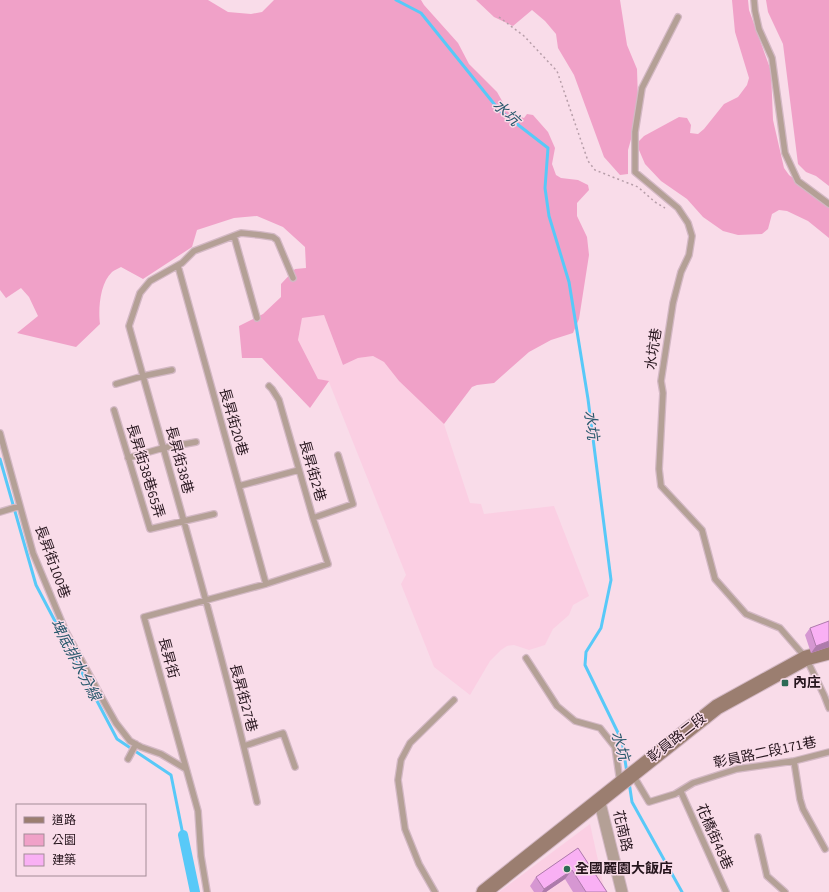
<svg xmlns="http://www.w3.org/2000/svg" width="829" height="892" font-family="'Source Sans 3','Noto Sans TC',sans-serif">
<rect width="100%" height="100%" fill="#f9dce9"/>
<!-- built -->
<path fill="#fbcfe3" d="M324,315L343,365L358,358L373,356L384,362L399,381L444,424L470,503L481,504L484,514L554,506L589,596L573,605L569,615L553,629L545,645L529,650L514,645L507,646L501,650L490,661L470,695L434,667L401,584L406,575L329,382L318,379L298,340L302,318Z
M590,824L605,892H499Z"/>
<!-- green -->
<path fill="#f0a1c8" d="M0,0H208L228,12L251,14L262,12L274,0H421L424,5L458,43L469,64L497,92L509,113L524,118L527,114L533,115L548,132L555,148L552,164L556,175L561,178L578,180L588,185L589,190L577,203V216L587,237L589,255L579,319L573,333L551,340L529,352L494,383L477,385L472,387L444,424L399,381L384,362L373,356L358,358L343,365L324,315L302,318L298,340L318,379L329,381L310,408L262,358H242L239,326L263,314L281,297V284L295,269L306,268L305,247L283,227L257,216L234,218L197,230L192,247L143,279L121,267C118,269 114,270 112,272C100,283 98,309 100,324L76,347L17,333L38,316L29,297L21,288L6,298L0,290Z
M476,0H620L627,45L637,69L638,101L637,118L628,150V174L620,175L604,157L574,75L558,48L556,34L545,21L532,10L513,26L494,17Z
M732,0H748L749,10L771,71L773,120L784,168L789,175L829,205V238L808,221L787,211L779,210L772,214L768,229L762,234L738,235L723,231L703,217L687,199L661,181L645,164L639,150V141L644,136L679,117L687,118L691,125L690,133L698,134L704,129L724,104L738,97L747,85L749,78L735,32Z
M766,0H829V186L816,176L806,172L798,164L783,44L768,12Z"/>
<g fill="none" stroke-linecap="round" stroke-linejoin="round">
<!-- stream -->
<path stroke="#58c9f8" stroke-width="3" d="M396,0L421,13L499,110L548,148L545,188L549,216L569,282L588,399L611,580L601,628L586,652L585,665L622,741L627,773
M0,459L36,585L117,739L171,775L183,835
M629,782L632,802L682,892"/>
<!-- canal -->
<path stroke="#58c9f8" stroke-width="10" d="M183,835L195,892"/>
<defs>
<path id="service" d="M754,0L755,11L759,29L772,58L785,153L798,181L829,204
M678,17L642,88L635,132V172L678,208L688,223L692,236L689,255L681,272L673,303L661,381L663,393L659,469L661,486L702,530L715,579L746,614L780,628L806,658L824,695L829,708
M234,236L257,318
M178,266L266,584
M116,384L143,376L172,370
M114,410L150,529L214,514
M0,433L33,553L66,632L103,700L116,723L130,741L141,747L161,754L186,769
M128,458L163,448L196,442
M239,486L299,470
M0,512L20,506
M313,518L353,504L338,455
M526,658L557,706L575,721L600,728L615,747L620,782
M244,746L283,733L295,767
M128,759L136,744
M794,761L800,799L803,809L825,849
M633,775L649,802L675,794L693,783L737,769L794,761L829,752
M681,792L726,892
M257,802C220,642 173,484 129,326L140,293L150,281L182,263L194,251L241,233L260,235L273,237L277,240L293,278
M758,837L767,876L785,892
M207,892L201,856L198,811L144,617L266,584L328,564L313,518L279,400L272,389L269,386
M435,892L419,864L405,829L398,780L401,760L410,743L454,700"/>
<path id="minor" d="M599,799L622,892"/>
<path id="secondary" d="M484,892L717,707L806,658L829,652"/>
</defs>
<!-- service casing -->
<use href="#service" stroke="#d3b8c4" stroke-width="8"/>
<!-- minor casing -->
<use href="#minor" stroke="#d3b8c4" stroke-width="13"/>
<!-- secondary casing -->
<use href="#secondary" stroke="#d3b8c4" stroke-width="17"/>
<!-- path -->
<path stroke="#b79ea9" stroke-width="1.5" stroke-dasharray="2 3" stroke-linecap="butt" d="M499,17L524,36L557,71L588,161L595,170L638,187L655,202L665,208"/>
<!-- service -->
<use href="#service" stroke="#b4a096" stroke-width="5.5"/>
<!-- minor -->
<use href="#minor" stroke="#b4a096" stroke-width="11"/>
<!-- secondary -->
<use href="#secondary" stroke="#9b7e70" stroke-width="15"/>
</g>
<!-- wall -->
<path fill="#d697d2" d="M810,628L829,647L811,653L805,635Z
M578,848L607,892H573L565,879L546,892H534L530,886L536,877Z"/>
<!-- shaded-wall -->
<path fill="#ae7bab" d="M829,641V647L811,653L816,646Z
M572,870L565,879L546,892H542L544,889Z"/>
<!-- building -->
<path fill="#f9b0f4" stroke="#ae7bab" d="M829,621V641L816,646L810,628Z
M578,848L607,892H586L572,870L544,889L536,877Z"/>
<!-- markers -->
<g fill="#2c6a55" stroke="#f9dce9" stroke-width="1.5">
<rect x="781" y="679" width="8" height="8" rx="2"/>
<circle cx="567" cy="869" r="4"/>
</g>
<g text-anchor="middle" dominant-baseline="central" stroke-width="3" stroke-linejoin="round" paint-order="stroke">
<!-- street labels -->
<g font-size="14" fill="#25141c" stroke="#f9dce9">
<text transform="translate(654 349) rotate(-81)">水坑巷</text>
<text transform="translate(233 422) rotate(74)">長昇街20巷</text>
<text transform="translate(179 460) rotate(75)">長昇街38巷</text>
<text transform="translate(145 471) rotate(73)">長昇街38巷65弄</text>
<text transform="translate(312 471) rotate(74)">長昇街2巷</text>
<text transform="translate(52 562) rotate(70)">長昇街100巷</text>
<text transform="translate(168 658) rotate(75)">長昇街</text>
<text transform="translate(243 698) rotate(75)">長昇街27巷</text>
<text transform="translate(677 738) rotate(-38)">彰員路二段</text>
<text transform="translate(765 753) rotate(-12)">彰員路二段171巷</text>
<text transform="translate(622 831) rotate(77)">花南路</text>
<text transform="translate(714 837) rotate(66)">花橋街48巷</text>
</g>
<!-- poi labels -->
<g font-size="14" font-weight="bold" fill="#25141c" stroke="#f9dce9" text-anchor="start">
<text x="793" y="683">內庄</text>
<text x="575" y="869">全國麗園大飯店</text>
</g>
<!-- water labels -->
<g font-size="15" font-style="italic" fill="#2a596d" stroke="#f9dce9">
<text transform="translate(506 113) rotate(43)">水坑</text>
<text transform="translate(591 425) rotate(83)">水坑</text>
<text transform="translate(75 660) rotate(62)">埤底排水分線</text>
<text transform="translate(620 746) rotate(74)">水坑</text>
</g>
</g>
<!-- legend -->
<rect x="16" y="804" width="130" height="72" fill="#f9dce9" stroke="#a48c97"/>
<rect x="24" y="817" width="20" height="6" fill="#9b7e70" stroke="#a48c97"/>
<text x="52" y="824" font-size="12" fill="#25141c">道路</text>
<rect x="24" y="834" width="20" height="12" fill="#f0a1c8" stroke="#a48c97"/>
<text x="52" y="844" font-size="12" fill="#25141c">公園</text>
<rect x="24" y="854" width="20" height="12" fill="#f9b0f4" stroke="#a48c97"/>
<text x="52" y="864" font-size="12" fill="#25141c">建築</text>
</svg>
